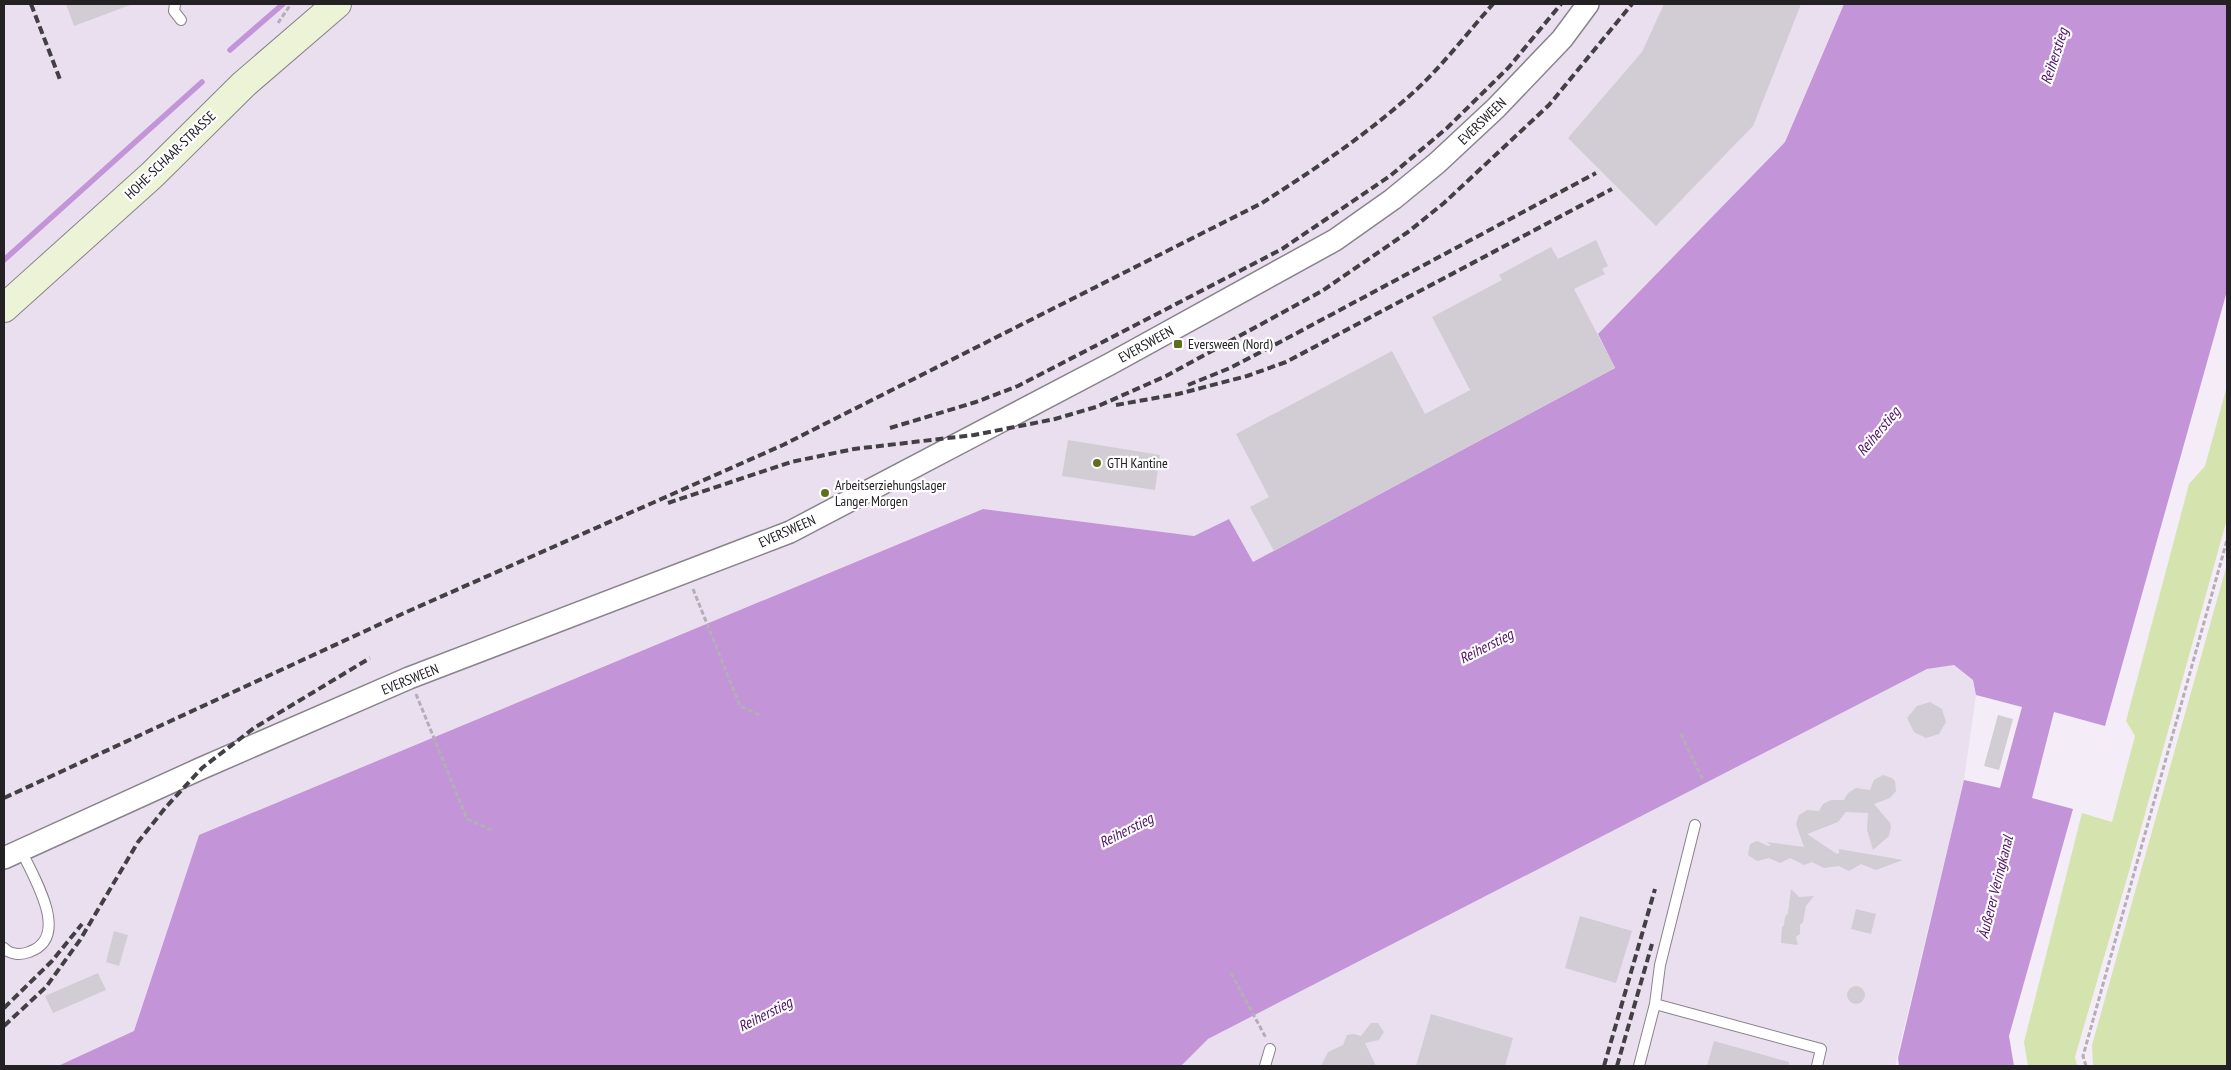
<svg xmlns="http://www.w3.org/2000/svg" width="2231" height="1070" font-family="'PT Sans Narrow',sans-serif">
<rect width="100%" height="100%" fill="#f4edf7"/>
<!-- built -->
<path fill="#eadfef" d="M4,4H1844L1785,142L1598,334L1615,368L1252,563L1229,519L1194,536L983,509L198,837L134,1032L58,1066H4Z
M1954,665L1973,680L1976,695L1964,780L1895,1066H1181L1208,1039L1927,669Z"/>
<!-- green -->
<path fill="#d5e4ae" d="M2227,386V519L2130,868L2075,1057L2077,1066H2028L2024,1042L2082,813L2112,822L2135,736L2126,721L2189,484L2205,466Z
M2227,564V1066H2093L2092,1045Z"/>
<!-- water -->
<path fill="#c394d8" d="M1844,4H2227V291L2105,726L2054,712L2032,798L2073,809L2009,1036L2014,1066H1899L1898,1058L1964,780L2000,788L2022,707L1976,695L1973,680L1954,665L1927,669L1208,1039L1181,1066H58L134,1031L199,835L983,509L1194,536L1229,519L1253,562L1615,368L1598,334L1785,142Z"/>
<g fill="none" stroke-linecap="round" stroke-linejoin="round">
<!-- stream -->
<path stroke="#c394d8" stroke-width="5.5" d="M230,50L283,4
M4,260L202,82"/>
</g>
<!-- building -->
<path fill="#d2ccd5" d="M66,4H130V5L74,26Z
M1664,4H1801L1753,126L1656,226L1568,138L1642,52Z
M1596,240L1608,266L1602,269L1605,274L1574,289L1615,368L1274,551L1250,507L1269,497L1236,434L1392,351L1425,414L1470,390L1432,317L1502,280L1499,275L1551,247L1558,259Z
M1068,440L1160,455L1155,490L1062,476Z
M1930,702L1942,709L1946,722L1939,734L1926,738L1914,732L1907,718L1917,706Z
M1998,715L2013,719L1999,770L1984,766Z
M1883,775L1892,778L1895,781L1896,791L1890,798L1874,804L1890,823L1891,827L1889,836L1873,850L1867,830L1868,813L1846,812L1838,822L1807,834L1837,854L1839,853V849L1903,860L1876,870L1861,864L1849,871L1839,866L1824,868L1812,862L1804,865L1790,858L1780,863L1769,858L1757,861L1748,855L1750,844L1757,841L1768,846L1771,845L1766,842L1804,847L1796,824L1799,815L1807,810L1819,811L1823,804L1831,800H1844L1848,793L1856,788L1870,790L1874,780Z
M1791,889L1799,897L1814,896L1806,906L1803,922L1800,925V934L1796,937L1798,945L1781,943L1782,927L1784,925L1785,917L1788,913Z
M1856,909L1876,914L1871,934L1851,929Z
M1580,916L1632,931L1616,983L1565,968Z
M114,931L128,935L119,966L106,962Z
M98,973L106,990L53,1013L45,996Z
M1847 995a9 9 0 1 1 18 0a9 9 0 1 1-18 0Z
M1431,1014L1513,1038L1505,1066H1416Z
M1371,1023H1378L1384,1032L1379,1040L1365,1043L1376,1066H1321L1328,1052L1343,1045L1347,1035L1354,1034L1361,1036Z
M1714,1041L1789,1062V1066H1707Z"/>
<g fill="none" stroke-linecap="round" stroke-linejoin="round">
<defs>
<path id="lane" d="M175,4L174,11L181,20
M4,948C10,955 21,955 29,952C72,937 33,877 21,850
M1655,1004L1821,1049L1817,1066
M1265,1066L1270,1049
M1639,1066L1655,1004L1660,965L1695,825"/>
<path id="street" d="M4,858L202,768L409,678L790,532L1110,364L1335,240L1393,199L1437,163L1496,108L1562,39L1588,4"/>
<path id="secondary" d="M4,308L152,175L244,84L337,4"/>
</defs>
<!-- lane casing -->
<use href="#lane" stroke="#89838c" stroke-width="12"/>
<!-- street casing -->
<use href="#street" stroke="#89838c" stroke-width="24"/>
<!-- secondary casing -->
<use href="#secondary" stroke="#89838c" stroke-width="30"/>
<!-- path -->
<path stroke="#b4aeb7" stroke-width="3" stroke-dasharray="5 2.5" stroke-linecap="butt" d="M278,23L291,4
M693,589L740,706L762,716
M416,694L467,819L492,830
M1681,734L1703,780
M1231,973L1266,1038
M2086,1066L2083,1056L2227,540"/>
<!-- lane -->
<use href="#lane" stroke="#fff" stroke-width="10"/>
<!-- street -->
<use href="#street" stroke="#fff" stroke-width="21"/>
<!-- secondary -->
<use href="#secondary" stroke="#ecf3d7" stroke-width="28"/>
<!-- rail -->
<path stroke="#434045" stroke-width="4" stroke-dasharray="8 4" stroke-linecap="butt" d="M31,4L61,82
M1188,385L1230,368L1282,341L1596,173
M1116,405L1178,394L1247,376L1286,362L1612,189
M890,428L976,402L1018,386L1282,249L1390,176L1447,128L1509,67L1561,4
M668,503L791,462L854,449L974,435L1055,419L1096,407L1166,376L1322,291L1408,232L1444,203L1549,105L1632,4
M4,798L402,614L783,445L1262,203C1315,169 1369,133 1416,90C1444,64 1468,32 1493,4
M4,1008L52,961L82,924
M4,1026L46,987L80,940L138,842L166,807L202,768L254,728L370,658
M1604,1066L1655,889
M1617,1066L1652,944"/>
</g>
<!-- markers -->
<g fill="#5f6f1b" stroke="#fefdff" stroke-width="2">
<rect x="1173" y="339" width="10" height="10" rx="2.5"/>
<circle cx="1097" cy="463" r="5"/>
<circle cx="825" cy="493" r="5"/>
</g>
<g text-anchor="middle" dominant-baseline="central" stroke-width="4.5" stroke-linejoin="round" paint-order="stroke">
<!-- street labels -->
<g font-size="14" fill="#242125" stroke="#fefdff">
<text transform="translate(1482 121) rotate(-44)">EVERSWEEN</text>
<text transform="translate(170 155) rotate(-44)">HOHE-SCHAAR-STRASSE</text>
<text transform="translate(1146 344) rotate(-29)">EVERSWEEN</text>
<text transform="translate(787 531) rotate(-24)">EVERSWEEN</text>
<text transform="translate(410 679) rotate(-22)">EVERSWEEN</text>
</g>
<!-- poi labels -->
<g font-size="14" fill="#242125" stroke="#fefdff" text-anchor="start">
<text x="1188" y="344">Eversween (Nord)</text>
<text x="1107" y="463">GTH Kantine</text>
<text x="835" y="485">Arbeitserziehungslager<tspan x="835" dy="16">Langer Morgen</tspan></text>
</g>
<!-- water labels -->
<g font-size="15" font-style="italic" fill="#4d1163" stroke="#fefdff">
<text transform="translate(2054 56) rotate(-72)">Reiherstieg</text>
<text transform="translate(1878 431) rotate(-50)">Reiherstieg</text>
<text transform="translate(1486 646) rotate(-27)">Reiherstieg</text>
<text transform="translate(1126 830) rotate(-27)">Reiherstieg</text>
<text transform="translate(1995 887) rotate(-76)">Äußerer Veringkanal</text>
<text transform="translate(765 1014) rotate(-27)">Reiherstieg</text>
</g>
</g>
<!-- border -->
<rect width="2231" height="1070" fill="none" stroke="#242125" stroke-width="10"/>
</svg>
